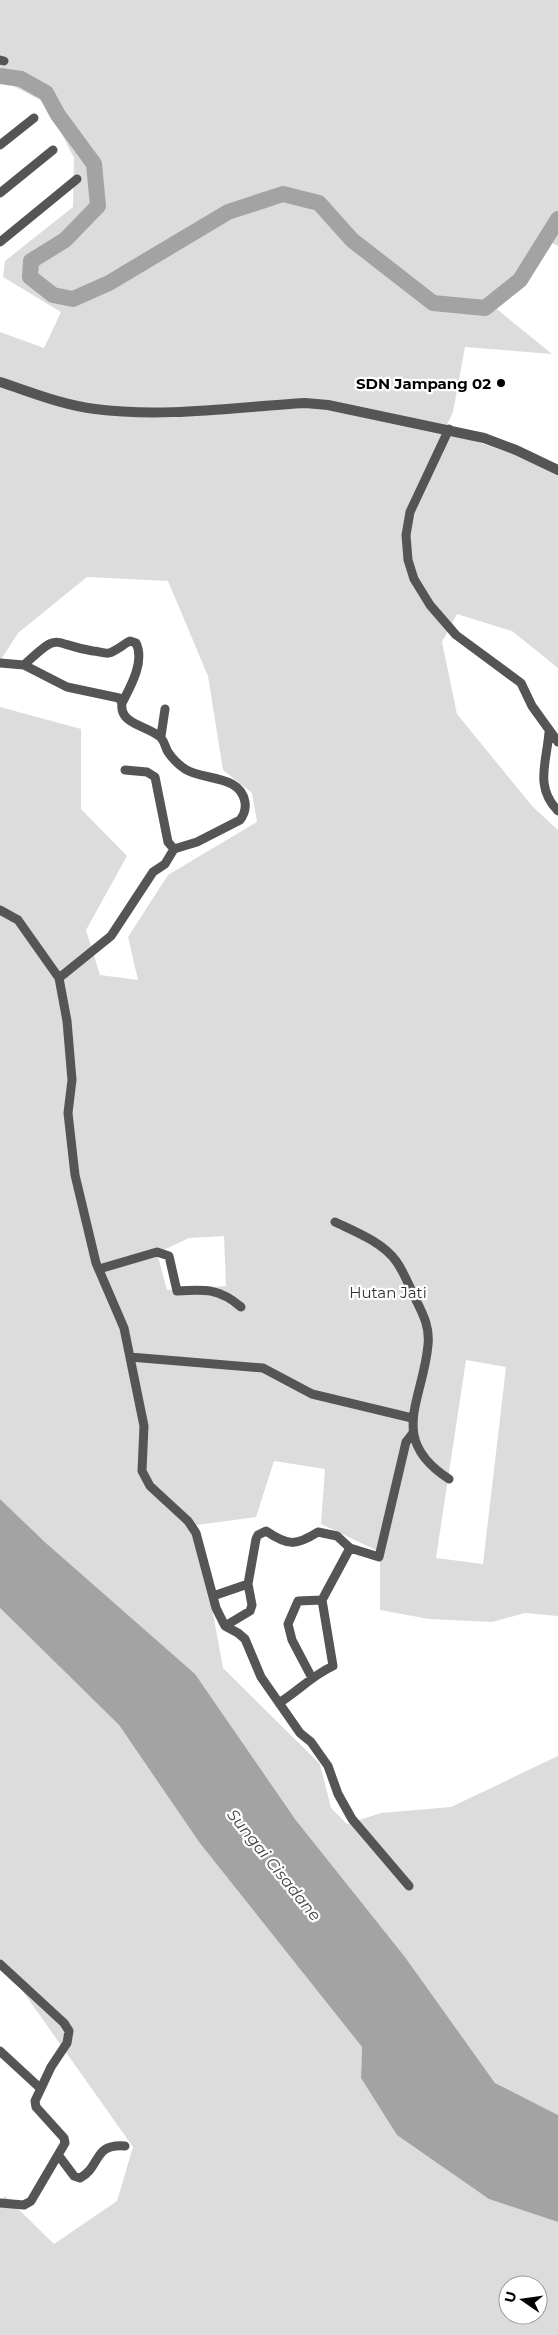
<svg xmlns="http://www.w3.org/2000/svg" width="558" height="2335" font-family="Montserrat,sans-serif">
<rect width="100%" height="100%" fill="#fff"/>
<!-- green -->
<path fill="#dcdcdc" fill-rule="evenodd" d="M0,0H558V246L540,237L493,306L552,354L465,347L453,412L411,501L450,433L529,459L558,474V668L512,631L457,614L442,642L457,714L532,806L558,830V1616L525,1613L492,1622L429,1619L380,1610V1552L321,1524L325,1469L274,1461L256,1517L197,1525L223,1668L320,1764L331,1808L347,1824L381,1813L451,1807L558,1756V2115L495,2083L405,1957L295,1819L47,1544L0,1499V707L81,729V809L127,856L86,930L100,975L138,980L128,937L168,875L257,822L252,793L223,770L208,676L168,581L87,577L18,633L0,661V332L44,348L61,312L3,277L5,261L73,207L74,158L46,103L0,79ZM224,1236L226,1286L167,1290L157,1253L189,1238ZM466,1360L506,1367L483,1564L436,1558Z
M0,1608L119,1725L199,1842L362,2047L361,2078L489,2198L558,2222V2335H0V2202L5,2196L54,2244L117,2201L133,2147L0,1959ZM508,2285H538V2315H508Z"/>
<!-- water -->
<path fill="#a3a3a3" d="M0,1499L47,1544L195,1674L295,1819L405,1957L495,2083L558,2115V2222L489,2199L397,2135L361,2078L362,2047L199,1842L119,1725L0,1608Z"/>
<g fill="none" stroke-linecap="round" stroke-linejoin="round">
<!-- river -->
<path stroke="#a3a3a3" stroke-width="16" d="M0,76L21,79L46,93L58,115L94,164L98,206L65,240L31,261L30,277L53,295L73,299L109,283L228,212L283,194L319,203L352,240L433,303L485,308L520,280L558,219"/>
<!-- minor -->
<path stroke="#555" stroke-width="9" d="M0,60L4,61
M0,145L34,118
M0,193L53,150
M0,242L77,179
M449,429L410,512L406,535L408,560L414,579L430,605L456,635L521,683L532,706L558,742
M0,663L24,665L67,687L119,698L122,703C119,724 145,725 159,736C164,739 165,747 168,752C172,758 179,765 185,769C203,781 240,774 245,802C246,809 244,815 240,820L197,842L174,849L165,864L153,872L111,936L59,978
M24,665C61,630 50,644 93,651C98,651 105,654 109,653C116,651 124,644 130,641L136,643C145,661 131,686 122,703
M549,732C547,762 534,786 558,811
M161,736L165,709
M125,770L147,772L155,777L168,842L174,849
M0,910L18,920L59,978L67,1021L72,1080L68,1113L75,1175L96,1263L124,1328L144,1426L142,1471L150,1486L188,1521L196,1533L216,1608L225,1626L238,1633L245,1639L261,1677L300,1733L311,1742L328,1766L338,1794L352,1819L409,1886
M335,1222C356,1232 382,1242 396,1261C404,1272 409,1286 415,1298C423,1314 430,1327 428,1345C423,1401 387,1439 449,1479
M99,1269L157,1252L169,1256L177,1291C204,1289 219,1288 241,1307
M130,1357L263,1368L312,1394L412,1418
M213,1596L248,1584L256,1539L258,1535L266,1531C288,1546 296,1546 318,1532L337,1536L350,1548
M225,1626L250,1611L252,1605L248,1584
M312,1678L292,1640L288,1624L298,1601L322,1600
M279,1703C298,1691 313,1675 333,1666L322,1600L350,1548L379,1557L406,1442L413,1433
M0,1964L64,2023L69,2031L67,2043L51,2067L35,2101L36,2107L64,2138L65,2143L31,2201L24,2205L0,2203
M0,2051L40,2088
M59,2156L74,2176L80,2178C101,2167 93,2143 125,2146"/>
<!-- tertiary -->
<path stroke="#555" stroke-width="10" d="M0,382C31,392 62,405 95,409C164,418 236,407 305,403L328,405L484,438L516,450L558,470"/>
</g>
<!-- markers -->
<circle fill="#000" stroke="#fff" stroke-width="2" cx="501" cy="383" r="5"/>
<g text-anchor="middle" dominant-baseline="central" stroke-width="4.5" stroke-linejoin="round" paint-order="stroke">
<!-- poi labels -->
<g font-size="15" font-weight="bold" fill="#000" stroke="#fff" text-anchor="end">
<text x="491" y="383">SDN Jampang 02</text>
</g>
<!-- park labels -->
<g font-size="15" fill="#333" stroke="#fff">
<text x="388" y="1292">Hutan Jati</text>
</g>
<!-- water labels -->
<g font-size="16" font-style="italic" fill="#444" stroke="#fff">
<text transform="translate(274 1865) rotate(51)">Sungai Cisadane</text>
</g>
</g>
<!-- north arrow -->
<g transform="translate(523 2300) rotate(283)"><circle r="24" fill="#ffffff" stroke="#999999"/>
<path d="M0-4L9 19L0 12L-9 19Z" fill="#000000"/>
<text y="-8" font-size="14" font-weight="bold" text-anchor="middle" fill="#000000">U</text>
</g>
</svg>
